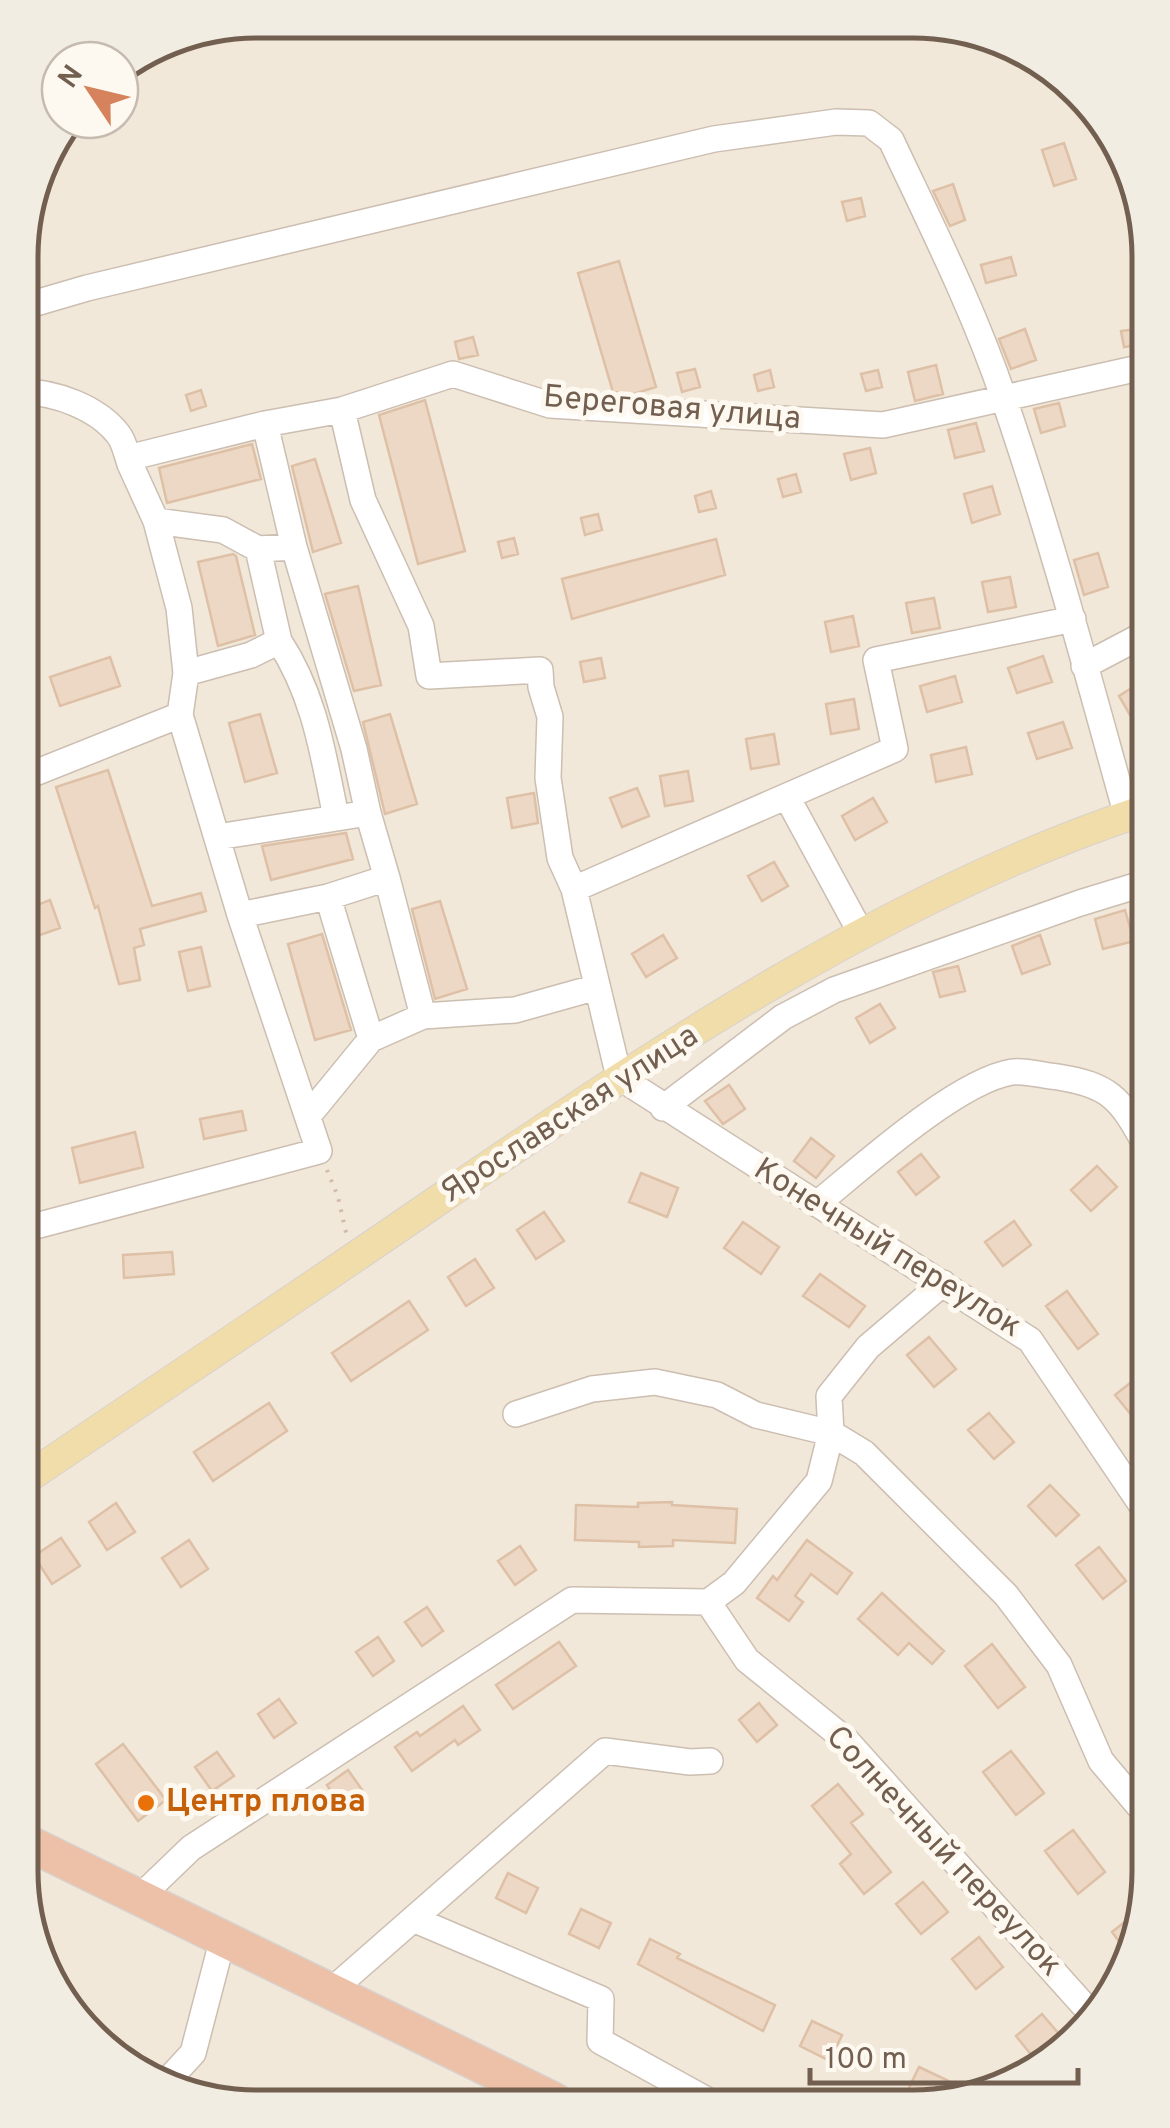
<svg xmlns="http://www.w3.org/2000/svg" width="1170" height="2128" font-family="Overpass,sans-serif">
<rect width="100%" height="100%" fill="#faf5ea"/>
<!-- residential -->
<path fill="#f1e8d9" d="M257,20L959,24L1069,78L1137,180L1149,1888L1101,2015L990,2095L225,2106L186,2088L87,2029L33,1948L22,226L45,151L69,120H120V67L167,38Z"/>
<!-- building -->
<path fill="#edd8c5" stroke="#dec0a7" stroke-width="2.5" d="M1064,143L1076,179L1054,186L1042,150Z
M953,184L965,220L950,226L933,191Z
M861,198L865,216L847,221L842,202Z
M1011,257L1016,275L986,283L981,265Z
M619,261L656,387L634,394L613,392L578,273Z
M1025,329L1036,360L1011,369L999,339Z
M1137,329L1138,345L1124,347L1121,331Z
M473,337L478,355L459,359L455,342Z
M936,365L943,394L915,401L908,372Z
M695,369L700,387L682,392L677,373Z
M770,370L774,387L758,391L754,375Z
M878,370L882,387L866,391L861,374Z
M201,390L206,406L191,411L186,395Z
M425,400L465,551L418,564L379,415Z
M1059,403L1065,426L1041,433L1034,409Z
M976,423L984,451L955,458L948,430Z
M252,444L261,479L167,503L159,468Z
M870,448L876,473L851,480L844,454Z
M315,459L341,543L313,552L292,466Z
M796,474L801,492L783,497L778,479Z
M992,486L1000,514L972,523L964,494Z
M711,491L716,508L699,512L695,496Z
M598,514L602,530L585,535L581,518Z
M514,538L518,554L502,558L498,542Z
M716,539L725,575L572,619L562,579Z
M1098,553L1108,587L1084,595L1074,560Z
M233,554L236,556L255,635L218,646L198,562Z
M1010,577L1016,607L988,612L982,582Z
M358,586L381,685L354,691L325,594Z
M934,598L940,628L912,633L906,603Z
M853,616L859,646L831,652L825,622Z
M1043,656L1052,682L1017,693L1008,668Z
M110,657L120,686L60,706L50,677Z
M601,658L605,678L584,682L580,662Z
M955,676L962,702L927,712L920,686Z
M1141,682V734L1119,696Z
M854,699L859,729L831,734L826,704Z
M260,714L277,773L245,782L229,723Z
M390,714L417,804L385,814L363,722Z
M1063,722L1072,748L1037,759L1028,733Z
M774,734L779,764L751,769L746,739Z
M966,747L972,774L936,782L931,755Z
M108,770L152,906L201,893L206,911L140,929L144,945L134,948L140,980L119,984L98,906L95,908L56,787Z
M688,771L693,801L665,806L660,776Z
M637,788L649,816L622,827L610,798Z
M534,793L538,823L512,828L507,798Z
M873,798L887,822L855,840L842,816Z
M346,833L353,859L271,880L262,846Z
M774,862L788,886L762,901L748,876Z
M50,900L60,928L26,940V909Z
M440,901L467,989L435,999L412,909Z
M1125,910L1134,941L1103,949L1095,919Z
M322,934L351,1030L315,1040L288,944Z
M663,935L677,958L646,977L632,954Z
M1040,935L1050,964L1022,974L1012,946Z
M201,947L210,986L188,991L179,952Z
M958,966L965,991L940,997L933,972Z
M880,1004L895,1028L870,1043L856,1018Z
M729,1085L745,1109L723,1124L705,1101Z
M242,1111L246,1130L204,1139L200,1119Z
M135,1132L143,1167L80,1183L72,1148Z
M811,1138L834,1156L816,1178L794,1161Z
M921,1154L939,1177L916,1195L898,1172Z
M1097,1166L1117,1187L1091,1211L1071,1190Z
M641,1173L678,1188L667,1217L629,1202Z
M544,1212L564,1241L536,1259L517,1230Z
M1014,1221L1031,1245L1003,1266L985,1242Z
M743,1222L779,1247L761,1274L724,1248Z
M172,1252L174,1274L124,1278L123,1255Z
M475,1259L494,1288L466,1306L448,1277Z
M820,1274L865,1306L849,1327L803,1296Z
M1067,1291L1098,1334L1078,1349L1046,1306Z
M409,1301L428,1330L351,1381L332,1353Z
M929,1337L956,1369L934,1387L907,1355Z
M1134,1380L1146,1394V1433L1115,1395Z
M269,1403L287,1431L213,1481L194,1452Z
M989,1413L1014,1442L994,1459L968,1430Z
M1050,1485L1079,1515L1056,1536L1028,1506Z
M672,1502V1505L737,1509L735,1543L673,1540V1546L639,1547V1542L575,1540L576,1505L638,1507V1503Z
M116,1503L135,1532L107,1550L89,1522Z
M61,1538L80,1566L52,1584L34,1556Z
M189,1540L208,1569L181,1587L162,1558Z
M807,1540L852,1573L837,1594L811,1574L795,1596L803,1602L789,1621L757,1598L773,1576L777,1580Z
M520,1546L536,1570L515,1585L498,1561Z
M1099,1547L1126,1581L1103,1599L1076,1565Z
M882,1593L944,1651L932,1664L909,1643L898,1655L858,1619Z
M427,1607L443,1631L422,1646L405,1622Z
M378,1637L394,1661L373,1676L356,1652Z
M559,1642L576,1666L513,1709L496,1685Z
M992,1644L1025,1687L998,1708L965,1666Z
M279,1699L296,1723L274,1738L258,1714Z
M759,1703L777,1725L757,1742L739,1720Z
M463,1706L480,1730L458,1745L455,1740L412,1771L395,1747L417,1732L420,1736Z
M123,1744L166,1800L138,1821L96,1764Z
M1011,1751L1044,1793L1016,1815L983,1772Z
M217,1752L234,1776L212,1791L195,1767Z
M348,1770L365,1794L343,1809L327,1785Z
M838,1784L863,1814L851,1823L891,1872L864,1894L840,1864L851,1854L812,1806Z
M1073,1830L1105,1872L1078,1894L1045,1851Z
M508,1873L538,1888L526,1913L496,1898Z
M923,1882L948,1912L921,1934L896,1904Z
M581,1909L611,1923L599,1948L569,1934Z
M1141,1909L1126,1951L1112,1932Z
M979,1937L1003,1967L976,1989L952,1959Z
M650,1939L680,1954L677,1958L775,2005L763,2031L638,1964Z
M1042,2014L1065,2041L1037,2062L1016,2036Z
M812,2021L842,2035L830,2061L800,2046Z
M919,2067L949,2081L942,2096H915L907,2092Z"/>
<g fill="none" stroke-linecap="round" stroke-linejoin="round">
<defs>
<path id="minor" d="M22,307L87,288L714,139L836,122L869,123L891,140C931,225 974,310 1004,399C1051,536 1088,676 1127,816
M23,392C54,392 97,407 118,434C124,441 127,455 130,464
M342,410L363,500L421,626L429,676L540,670L541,687L550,717L548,778L560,858L574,889
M265,424L294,547
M156,521L223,530L258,549L294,547L354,749L368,813L217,837
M1073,619L876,660L895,749L574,889L619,1077L1030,1340L1147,1513
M279,641C315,696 323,754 336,817
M1084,666L1141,636
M186,673L251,655L279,641L258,549
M25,777L180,715
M787,797L862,935
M328,897L371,1039
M240,915L328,897L387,878L368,813
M423,1016L515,1010L597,987
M663,1108L783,1017L834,990L1080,903L1142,884
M308,1116L371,1039L423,1016L387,878
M817,1204C862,1167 957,1081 1012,1072C1026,1070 1044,1076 1058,1077C1109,1085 1120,1098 1144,1142
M28,1228L319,1151L240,915L180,715L186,673L179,608L156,521L130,464L140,455L265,424L342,410L453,374L550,405L883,425L1139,368
M516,1414L592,1389L655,1382L717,1395L756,1415L831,1433L864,1453L1006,1595L1059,1665L1101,1761L1149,1818
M708,1602L734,1583L819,1481L831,1433L829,1396L868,1347L943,1283
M140,1897L191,1848L572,1600L708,1602L747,1660L847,1741L1096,2019
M413,1919L601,1999L600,2041L705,2099
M331,1991L605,1751L690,1762L710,1761
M168,2080L193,2053L223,1938"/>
<path id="major" d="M30,1476C166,1384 302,1294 437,1201C656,1052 888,895 1142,811"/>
<path id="highway" d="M32,1845L555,2101"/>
</defs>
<!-- minor casing -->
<use href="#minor" stroke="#ccbeb1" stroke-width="28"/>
<!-- major casing -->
<use href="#major" stroke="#d8d2ce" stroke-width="32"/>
<!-- highway casing -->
<use href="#highway" stroke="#d8d2ce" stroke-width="38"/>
<!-- path -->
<path stroke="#d2bba7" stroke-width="4" stroke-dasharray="2.5 8" stroke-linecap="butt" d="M327,1170L338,1197L347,1237"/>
<!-- minor -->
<use href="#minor" stroke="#fff" stroke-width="25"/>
<!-- major -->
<use href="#major" stroke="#f1ddaa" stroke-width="30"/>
<!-- highway -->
<use href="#highway" stroke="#edc0a8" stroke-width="35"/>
</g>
<!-- markers -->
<circle fill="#e8710a" stroke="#fdf9f0" stroke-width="4" cx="146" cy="1803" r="10"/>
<g text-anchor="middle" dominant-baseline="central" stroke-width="10" stroke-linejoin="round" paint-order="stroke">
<!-- street labels -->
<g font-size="32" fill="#735f50" stroke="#fdf9f0">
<text transform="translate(672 409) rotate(5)">Береговая улица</text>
<text transform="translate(570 1115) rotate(-33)">Ярославская улица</text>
<text transform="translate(887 1249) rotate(32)">Конечный переулок</text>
<text transform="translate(943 1852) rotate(47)">Солнечный переулок</text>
</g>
<!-- food labels -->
<g font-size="32" font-weight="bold" fill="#c56008" stroke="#fdf9f0" text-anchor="start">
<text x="166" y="1803">Центр плова</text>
</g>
</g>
<!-- crop -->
<path d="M0 0H1170V2128H0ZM257 38H913A219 219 0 0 1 1132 257V1871A219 219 0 0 1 913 2090H257A219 219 0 0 1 38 1871V257A219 219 0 0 1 257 38Z" fill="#f2ede3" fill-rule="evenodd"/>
<path fill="none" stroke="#735f50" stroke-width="5" d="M257 38H913A219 219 0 0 1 1132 257V1871A219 219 0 0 1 913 2090H257A219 219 0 0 1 38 1871V257A219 219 0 0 1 257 38Z"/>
<!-- north arrow -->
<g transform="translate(90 90) rotate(305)"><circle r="48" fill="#fdf9f0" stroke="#c6bbb0" stroke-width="2.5"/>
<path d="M0-8L18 38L0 25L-18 38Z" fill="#d6825d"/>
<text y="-15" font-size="28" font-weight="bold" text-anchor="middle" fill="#735f50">N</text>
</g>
<!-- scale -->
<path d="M810 2068v15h268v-15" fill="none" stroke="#735f50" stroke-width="5"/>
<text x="825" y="2068" font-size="30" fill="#735f50" stroke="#fdf9f0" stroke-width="8" paint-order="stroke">100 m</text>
</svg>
